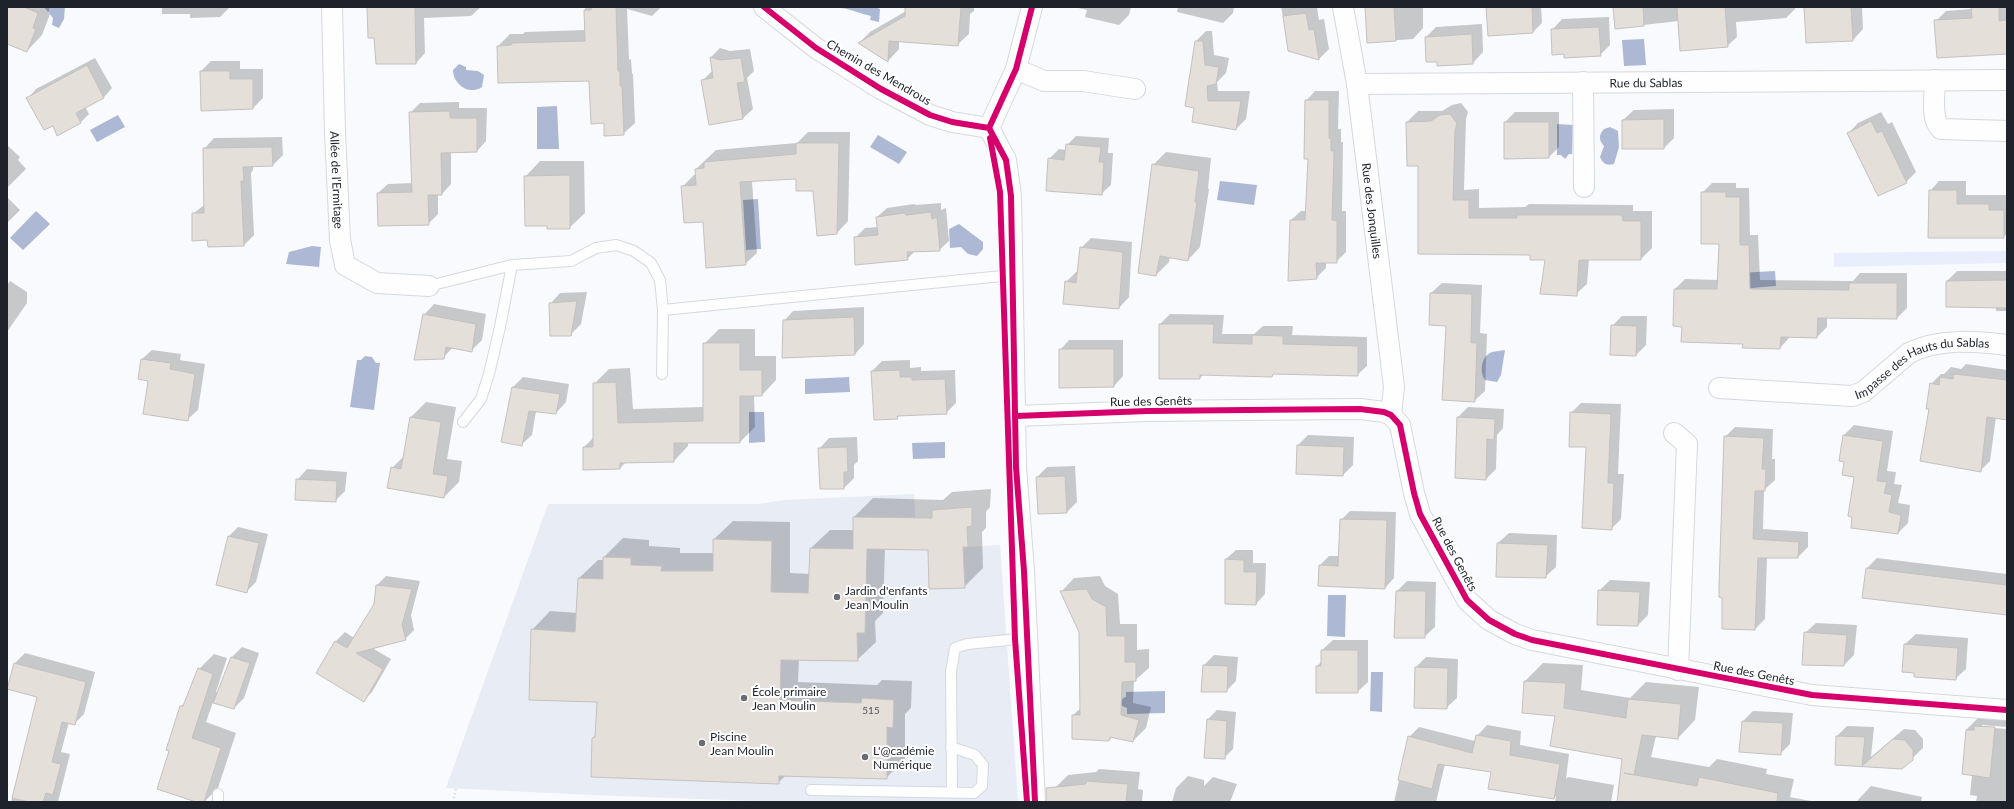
<svg xmlns="http://www.w3.org/2000/svg" width="2014" height="809" font-family="Lato,sans-serif">
<rect width="100%" height="100%" fill="#f8fafd"/>
<!-- built -->
<path fill="#e8ecf4" d="M914,494L917,550L1000,545L1018,802H786L616,796L446,788L548,504H759L784,500Z"/>
<!-- green -->
<path fill="#e8eefb" d="M2007,251V263L1834,267V253Z"/>
<!-- water -->
<path fill="#adb9d4" d="M44,7H65L64,19L59,28L52,25L53,18Z
M876,7L880,9L879,22L870,20L871,16C860,14 852,9 841,8Z
M1644,39L1646,65L1624,66L1622,40Z
M459,64L466,67V70L478,71L484,75L482,87C469,96 453,84 453,70Z
M557,106L559,149H537V107Z
M118,115L125,127L97,142L90,130Z
M1557,124L1573,125L1572,154H1569L1565,159L1561,155H1557Z
M1610,127L1618,131L1619,147L1614,164C1607,166 1603,164 1600,157L1604,146C1598,139 1599,135 1604,129Z
M878,135L907,152L899,164L870,147Z
M1220,181L1257,185L1254,205L1217,200Z
M758,199L761,249L746,250L743,200Z
M36,211L50,224L23,250L10,238Z
M959,224L983,242V249L977,256L968,254L961,247L950,248L949,229Z
M312,246L321,247L319,267L286,264L289,252Z
M1775,271L1776,286L1739,289L1738,273Z
M1505,350L1501,375L1497,382L1485,380C1479,372 1481,356 1492,352C1496,351 1501,351 1505,350Z
M365,356L372,357L376,363H380L374,410L350,407L357,360H361Z
M849,377L850,392L805,394V379Z
M749,412H764L765,442L749,443Z
M945,442V458L913,459L912,443Z
M1328,595H1346L1345,637L1327,636Z
M1371,672H1383L1382,712L1370,711Z
M1165,691V713L1127,714V708L1120,705L1123,698L1126,697V692Z"/>
<!-- shadow -->
<path fill="#0003" d="M7,7H50L48,13L50,14L42,35L27,51L7,43Z
M162,7H229V8L220,17L190,18V14H162Z
M368,7H481L471,16L424,18L425,53L416,63L375,37Z
M585,7H661L652,16L627,9L629,60L631,59L632,74H633L635,123L623,134L605,122L590,80L498,46L510,34H523L525,32L586,30Z
M913,7H974V11L970,14L969,34L957,45L899,41V49L888,61L859,43L870,32Z
M1074,7H1131L1129,15L1119,25L1085,17L1087,10Z
M1178,7H1234L1233,13L1223,23L1177,12Z
M1281,7H1317L1319,20L1324,19L1329,49L1319,59L1289,50Z
M1366,7H1423V28L1413,39L1368,42Z
M1487,7H1541L1542,23L1533,32Z
M1614,7H1795V9L1786,18L1736,22L1737,37L1727,46L1679,21L1616,28Z
M1809,7H1862L1863,29L1853,40Z
M1972,7H2007V52L1936,21L1946,11L1972,9Z
M1609,17L1610,45L1600,55L1564,53L1552,30L1562,19Z
M1482,24L1483,52L1473,63L1426,37L1436,27Z
M1206,31H1212L1214,55L1229,58L1226,73L1217,82L1218,91H1250L1246,119L1236,129L1195,107L1196,41Z
M720,48L730,51L750,49L754,71L747,78L753,109L743,118L710,124L702,81L712,71L711,57Z
M95,58L112,88L104,97L85,107L89,114L80,123L53,124L28,98L36,89Z
M211,61H240V69H263V98L253,108L201,71Z
M1315,91H1339L1338,129H1341V142H1343L1342,211H1346V252L1336,262H1326V268L1316,278L1291,220L1301,211H1307L1309,158L1306,101Z
M459,102V108H487L486,141L477,151H451V184L442,194H438V214L428,224L378,193L388,184L413,183L410,113L420,103Z
M1461,103L1468,112L1466,119L1464,190L1479,189V208L1525,207L1529,204L1633,205V211H1652V248L1641,259H1589L1587,284L1576,294L1546,259L1531,254L1419,253V165L1407,122L1418,111H1442L1452,105Z
M1674,109V138L1664,148L1623,120L1634,110Z
M1515,112H1559V147L1549,157L1505,122Z
M1881,112L1888,124L1892,122L1916,172L1906,182L1848,134L1858,123Z
M808,132H850L848,221L837,233L814,190L797,178L752,181L757,253L745,264L704,221L682,187L694,175H696V169L716,150L797,143Z
M1076,136L1109,138L1108,153H1113L1111,185L1101,194L1049,159L1059,149L1066,150L1067,145Z
M282,137L283,155L273,165L253,166V170L251,173L254,235L244,245L208,239L193,214L205,204L204,149L214,138Z
M7,145L20,157L18,160L26,169L7,188Z
M1166,152L1211,158L1208,189H1209L1200,247L1188,260L1170,257L1169,262L1156,275L1153,165Z
M540,161H584L585,213L569,228L548,225L525,177Z
M1939,181H1966V195H2007V233L2004,237L1930,191Z
M1712,183H1736V188H1749L1750,235H1758L1760,280L1853,281L1860,273H1907V308L1897,318L1827,317V327L1817,337H1790L1780,348L1744,343L1683,326L1674,325L1675,289L1685,279L1718,280L1720,243L1702,193Z
M7,197L20,210L7,223Z
M941,203V210L946,208L949,241L939,250L915,251L907,259L855,238L865,228L878,227L877,217L887,208L914,204L916,205Z
M1091,238L1132,242L1129,297L1119,308L1066,282L1076,272H1078L1081,248Z
M1957,271H2007V311H1996V307L1947,306V281Z
M10,281L27,292V303L7,332V285Z
M1442,283L1482,285L1480,333L1487,334L1485,391L1474,401L1447,325L1430,324L1431,293Z
M587,292L581,324L570,335L550,304L560,293Z
M434,304L486,314L482,340L471,351L453,347L443,358L424,315Z
M864,307V344L855,354L784,321L793,311Z
M1170,314L1224,315L1222,334H1254L1263,326H1293L1292,335L1367,337V366L1357,375L1275,373L1272,376L1204,374L1200,378L1160,324Z
M1622,316H1647L1646,345L1636,355L1612,326Z
M719,329H755V356H776V380L762,395H754L755,427L740,442H688V446L674,461L626,462L620,468L584,447L594,437V384L609,369L630,368L633,409L704,407V344Z
M1069,340H1123V376L1114,386L1060,350Z
M152,350L181,354L180,360L205,364L198,410L188,419L149,380L142,359Z
M910,360V368L921,367V371L955,370L956,403L946,413L900,415L897,418L872,371L882,361Z
M1966,364L2007,370V419L1996,417L1990,461L1980,471L1930,408L1931,384L1941,374H1944L1951,367L1961,369Z
M523,377L569,384L566,402L556,413L536,411L532,435L521,445L512,388Z
M426,402L456,407L447,459L462,461L459,482L444,497L392,468L405,455L411,417Z
M1581,403L1621,404L1618,474H1624L1621,519L1611,529L1587,446L1571,413Z
M1468,407L1504,409L1503,428L1497,435L1496,469L1486,479L1458,417Z
M1854,425L1893,431L1887,471L1896,472L1894,484L1902,485L1898,503L1910,505L1908,523L1898,533L1845,461L1844,435Z
M1735,427L1773,429L1772,459H1775V480L1764,490L1763,529L1808,532V547L1798,557H1767L1765,619L1755,629L1723,597L1725,437Z
M1308,435L1354,437L1353,465L1343,475L1298,445Z
M857,437L858,461L854,465V478L844,488L819,449L829,438Z
M1075,466L1077,502L1067,512L1037,477L1047,467Z
M307,469L347,472L345,491L335,501L297,480Z
M991,489L990,507L986,512V528L982,532L983,568L964,587L929,549L885,548L883,613L875,621L876,642L857,660L799,659L798,682L877,685L882,680L912,681L911,708L905,714V759L886,778L786,775L778,783L593,738L596,734L598,701L532,630L550,611L578,613L579,578L598,560H604V557L623,538L649,540V546L680,548V553H714V539L733,521L790,522V573L810,574L811,548L830,530H854V517L873,498L943,500L952,492Z
M1350,511L1396,512L1394,578L1385,588L1319,585L1320,565L1329,556H1339L1341,520Z
M238,527L268,534L256,582L247,591L217,584L229,536Z
M1509,533L1557,535L1556,567L1545,577L1498,543Z
M1236,550H1253V563H1266L1265,594L1256,604L1226,559Z
M1877,558L2007,574V615L1867,568Z
M386,576L420,581L411,615L414,630L405,639L372,648L391,659L372,692L363,701L318,673L336,641L345,632L354,638L375,604L377,585Z
M1100,576L1105,586L1118,594L1120,624H1137V650L1149,649V668L1134,681L1133,703L1151,707L1146,728L1133,741L1112,737L1109,740L1073,715L1081,708L1080,631L1062,591L1074,578Z
M1610,580L1650,582L1648,615L1638,625L1599,591Z
M1407,581L1436,582L1435,627L1424,637L1397,591Z
M1816,623L1857,625L1854,655L1844,665L1805,633Z
M1916,634L1968,638L1966,669L1955,679L1915,672L1905,644Z
M1333,640H1368V682L1357,692L1317,666L1322,661V650Z
M242,647L259,653L244,698L234,708L213,702L206,722L236,733L218,788L204,802H199L170,751L181,706L186,702L199,669L214,654L227,658L216,692L218,693L232,657Z
M25,653L95,672L84,714L74,724L69,722L61,752L70,754L58,802H11L39,696L15,663Z
M1214,655L1238,657L1236,681L1226,691L1204,665Z
M1426,657L1458,659L1457,698L1446,708L1416,667Z
M1543,663L1583,665L1581,690L1630,698L1646,682L1699,687L1695,720L1678,738L1656,736L1651,757L1709,767L1717,759L1767,769L1766,774L1794,779L1790,797L1816,802H1618L1623,758L1556,715L1525,681Z
M2007,709V727L1982,725V727L2007,729V802H1976L1977,796L1970,795L1972,775L1966,730L1984,712Z
M1217,710L1236,712L1233,749L1224,758L1208,719Z
M1753,711L1793,713L1790,744L1780,754L1740,751L1743,721Z
M1487,725L1521,731L1520,745L1569,754L1566,779L1568,777L1614,785L1611,802H1555L1556,796L1554,798L1492,771L1445,764L1436,802H1394L1409,737L1419,727L1475,741L1477,736Z
M1847,726L1874,727L1871,757L1904,729L1915,730L1923,739V748L1902,768L1836,764L1837,736Z
M1099,769L1140,772L1138,789L1143,790L1142,802H1057L1056,787L1068,775L1096,772Z
M1188,776L1204,780V786L1213,777L1237,784L1230,802H1172L1176,788Z
M1871,786L1922,797L1921,802H1856Z"/>
<!-- building -->
<path fill="#e5dfda" stroke="#c4c1bf" d="M7,7H24L38,13L33,28L36,29L27,52L7,44Z
M367,7H415L416,64H376L374,38H368Z
M592,7H616L618,71H620V86H622L624,135L604,136V123L591,124L589,81L498,83L497,46L511,45L512,43L585,41L584,10H591Z
M905,7H961L958,46L889,41L888,62L858,43L905,16Z
M1365,7H1394L1396,41L1367,43Z
M1486,7H1532L1533,33L1488,36Z
M1613,7H1643L1644,26L1615,29Z
M1684,7H1725L1728,47L1680,51L1677,8Z
M1804,7H1851L1853,41L1806,43Z
M1971,7H1999V21L2007,20V54L1937,58L1934,20L1972,18Z
M1306,13L1309,30L1314,29L1319,60L1288,51L1283,16Z
M1599,27L1601,56L1564,58V54L1552,55L1551,29Z
M1472,34L1473,64L1437,66V62H1426L1425,37Z
M1195,41H1203L1205,65L1219,67L1216,84L1207,86L1208,101H1241L1236,130L1192,122L1194,108L1185,106Z
M710,57L720,60L741,58L745,82L737,83L743,119L709,125L701,80L713,78Z
M87,65L104,98L76,113L81,123L57,136L53,126L44,130L26,98Z
M200,71H230V79H253V109L201,111Z
M1305,100H1329V138L1331,139V151H1334L1332,220L1337,221V263H1316L1317,279L1288,281L1290,220H1305L1308,159H1304Z
M450,111V118H477V152L441,153L442,195H428L429,225L378,226L377,193L412,192L409,112Z
M1450,114L1457,123L1455,131L1453,200H1469V218H1517V215H1622L1623,221H1641V260H1579L1577,296L1540,294L1545,260H1530V255L1418,254V166H1407L1406,122L1431,121L1440,115Z
M1664,119V149H1622V120Z
M1871,121L1877,133L1882,131L1907,183L1878,196L1847,133Z
M1504,122H1549V158L1504,159Z
M796,143H839L837,234L817,236L813,191H796V179L740,182L746,265L706,268L703,222L684,223L681,186L696,185L695,169L704,168V162L796,154Z
M1066,144L1101,147L1099,162H1104L1102,195L1046,191L1048,158L1064,160Z
M272,147L273,166L243,167L244,181H241L244,246L208,247L207,240L192,241V213H204L203,148Z
M1152,164L1199,171L1195,202H1197L1188,261L1160,256L1156,276L1138,273Z
M570,175V229H547V226H525L524,176Z
M1929,190H1957V204H1989V210H2004V238H1928Z
M1701,192H1726V197H1740V245H1749L1750,289L1849,290V283H1897V319L1818,318L1817,338L1781,337L1780,349L1742,348L1743,344L1681,342L1682,327L1673,326L1674,289H1717L1719,244H1701Z
M931,212L932,219L937,217L940,251L907,252L908,260L855,265L854,237L878,235L876,217L904,213L906,215Z
M1080,247L1123,252L1119,309L1063,304L1065,281L1076,283Z
M2007,280V308L1946,307V281Z
M1430,293L1472,294L1471,343H1477L1475,402L1442,400L1446,326L1429,325Z
M577,301L571,336H550L549,303Z
M423,314L476,324L472,352L446,347L444,359L414,360Z
M854,317L855,355L782,358L783,320Z
M1159,324H1214L1213,343L1252,344V335L1283,336V344L1358,346V376L1273,374L1272,377L1200,375V379H1159Z
M1611,325L1637,326L1636,356L1610,355Z
M703,343H740V370H762V396H740V443H674V462L620,463V469L583,470V447H593V383L616,382L618,423L703,421Z
M1059,349H1114V387L1059,388Z
M141,359L171,363L170,369L195,374L188,421L143,414L148,381L138,379Z
M900,370V377H912V380L945,379L947,414L897,416L898,419L874,420L871,371Z
M1954,374L2007,380V420L1987,417L1981,472L1920,461L1929,409H1926L1930,383L1939,385L1940,377L1953,379Z
M512,387L560,394L556,414L529,411L522,446L501,442Z
M1570,412L1611,414L1608,483H1614L1612,530L1582,528L1586,447H1569Z
M410,417L441,422L433,474L448,476L444,498L387,488L391,467L401,469Z
M1457,417L1495,419L1494,440L1487,439L1486,480L1455,478Z
M1843,435L1883,441L1877,481L1887,482L1884,493L1892,495L1889,512L1901,515L1898,534L1851,528L1852,517L1848,516L1854,477L1842,475L1844,462L1839,461Z
M1724,436L1764,438L1762,469H1766L1765,491H1755L1753,539L1799,542L1798,558H1758L1755,630L1722,629V598L1719,597V585Z
M1297,445L1344,447L1343,476L1296,474Z
M847,447L848,472H844V489H820L818,448Z
M1065,476L1067,513L1038,514L1036,477Z
M296,479L337,481L336,502L295,500Z
M972,507V526L967,527L968,547H963L965,588L929,589L928,550L867,549L865,633H857L858,661L781,660L780,700L861,703L862,698L894,700L893,728L887,727V779L779,776V784L591,777L592,738L595,737L597,702L529,700L531,629L575,632L578,578L603,579V557L631,558V565L662,566L661,571H713V539L772,541L771,592L808,593L810,548L853,549V517L932,518V510Z
M1340,519L1387,520L1385,589L1318,586L1319,565L1338,566Z
M228,536L259,543L247,593L216,585Z
M1497,543L1548,545L1546,578L1496,577Z
M1225,559L1244,560V572H1257L1256,605L1225,604Z
M1866,568L2007,585V615L1862,598Z
M376,585L412,589L402,625L406,640L356,653L383,669L364,702L316,673L335,641L347,648L374,604Z
M1087,589L1092,599L1106,607L1107,636H1125V662H1136V681L1122,682L1121,715L1139,720L1133,742L1110,737L1109,741L1072,739V715H1080L1079,632L1060,591Z
M1598,590L1640,592L1638,626L1597,625Z
M1396,591H1426L1425,638H1394Z
M1804,632L1847,635L1844,666L1802,665Z
M1904,644L1958,648L1956,680L1914,677V673L1902,672Z
M1321,650H1358V693H1316V666H1321Z
M231,657L250,663L234,709L213,703Z
M14,663L86,682L75,725L62,722L52,762L61,764L53,795L46,793L43,802H29L12,798L37,697L7,689Z
M1203,665L1228,666L1227,692H1201Z
M1415,667L1448,668L1447,709L1414,708Z
M198,668L213,674L192,738L221,748L204,802H196L157,789L169,751L166,750L180,706H183Z
M1524,681L1566,683L1564,708L1626,718L1628,699L1681,704L1678,739L1642,735L1634,775L1624,773L1697,786L1699,777L1778,793L1777,802H1617L1622,759L1550,746L1555,716L1522,713Z
M1207,719L1227,721L1225,759L1204,758Z
M1742,721L1783,723L1781,755L1739,752Z
M1974,726L1995,727L1990,778L1962,774L1966,730H1974Z
M1476,735L1511,741L1510,755L1560,764L1554,799L1488,789L1491,772L1438,764L1432,789L1398,780L1408,736L1472,753Z
M1836,736L1865,737L1862,766L1893,739L1905,740L1913,750V760L1902,769L1835,765Z
M1086,781L1128,784L1126,802H1046V788L1086,784Z"/>
<g fill="none" stroke-linecap="round" stroke-linejoin="round">
<defs>
<path id="lane" d="M429,286L512,265L571,261L596,248L616,245L634,251L651,263L660,280L663,310L662,374
M663,310L1012,275
M463,422L481,399L489,374L500,327L512,265
M811,790L974,793L982,786L983,765L975,755L951,747
M952,793L951,672L955,648L967,644L1027,638
M218,794V802"/>
<g id="street">
<path id="s1" d="M332,7L335,132L340,240L345,265L377,283L429,286"/>
<path d="M764,7L816,48L881,89L930,115L952,122L989,128"/>
<path id="s2" d="M1343,7L1357,84L1394,387L1391,415"/>
<path d="M1016,69L1044,81H1083L1135,89"/>
<path d="M1935,80C1935,94 1930,119 1941,129L2007,131"/>
<path d="M1583,82L1584,187"/>
<path id="s3" d="M1357,84L2007,80"/>
<path d="M989,128L1006,160L1011,196L1016,467L1024,571L1035,802"/>
<path d="M989,128L1016,69L1032,7"/>
<path id="s4" d="M1719,388L1852,396L1863,392L1909,353C1940,338 1974,341 2007,345"/>
<path d="M1015,416L1147,411L1360,409L1384,412L1391,415L1400,425L1414,493L1420,514L1467,600L1489,620L1515,634L1532,640L1812,695L2007,710"/>
<path d="M1674,433L1687,444L1678,670"/>
</g>
</defs>
<!-- lane casing -->
<use href="#lane" stroke="#d5d8de" stroke-width="12"/>
<!-- street casing -->
<use href="#street" stroke="#d5d8de" stroke-width="22"/>
<!-- path -->
<path stroke="#d5d6d8" stroke-width="2.5" stroke-dasharray="1 3" stroke-linecap="butt" d="M453,802L456,788"/>
<!-- lane -->
<use href="#lane" stroke="#fefeff" stroke-width="10"/>
<!-- street -->
<use href="#street" stroke="#fefeff" stroke-width="20"/>
<defs>
<path id="cycleway" d="M764,7L816,48L881,89L930,115L952,122L989,128
M989,128L1006,160L1011,196L1016,467L1024,571L1035,802
M989,128L1016,69L1032,7
M990,138L1000,192L1015,639L1027,802
M1015,416L1147,411L1360,409L1384,412L1391,415L1400,425L1414,493L1420,514L1467,600L1489,620L1515,634L1532,640L1812,695L2007,710"/>
</defs>
<!-- cycleway casing -->
<use href="#cycleway" stroke="#fff" stroke-width="8"/>
<!-- cycleway -->
<use href="#cycleway" stroke="#d6006c" stroke-width="6"/>
</g>
<!-- markers -->
<g fill="#6a6e74" stroke="#fff" stroke-width="1.5">
<circle cx="837" cy="597" r="4"/>
<circle cx="744" cy="698" r="4"/>
<circle cx="702" cy="743" r="4"/>
<circle cx="865" cy="757" r="4"/>
</g>
<g text-anchor="middle" dominant-baseline="central" stroke-width="4" stroke-linejoin="round" paint-order="stroke">
<!-- number labels -->
<g font-size="10" fill="#505157">
<text x="871" y="710">515</text>
</g>
<!-- street labels -->
<g font-size="12" fill="#1e222b" stroke="#fff">
<text transform="translate(879 72) rotate(30)">Chemin des Mendrous</text>
<text stroke="none"><textPath href="#s3" startOffset="289">Rue du Sablas</textPath></text>
<text stroke="none"><textPath href="#s1" startOffset="173">Allée de l'Ermitage</textPath></text>
<text stroke="none"><textPath href="#s2" startOffset="206">Rue des Jonquilles</textPath></text>
<text stroke="none"><textPath href="#s4" startOffset="212">Impasse des Hauts du Sablas</textPath></text>
<text transform="translate(1151 401) rotate(-1)">Rue des Genêts</text>
<text transform="translate(1455 554) rotate(62)">Rue des Genêts</text>
<text transform="translate(1754 673) rotate(11)">Rue des Genêts</text>
</g>
<!-- poi labels -->
<g font-size="12" fill="#1e222b" stroke="#fff" text-anchor="start">
<text x="845" y="590">Jardin d'enfants<tspan x="845" dy="14">Jean Moulin</tspan></text>
<text x="752" y="691">École primaire<tspan x="752" dy="14">Jean Moulin</tspan></text>
<text x="710" y="736">Piscine<tspan x="710" dy="14">Jean Moulin</tspan></text>
<text x="873" y="750">L'@cadémie<tspan x="873" dy="14">Numérique</tspan></text>
</g>
</g>
<!-- border -->
<rect width="2014" height="809" fill="none" stroke="#1e222b" stroke-width="16"/>
</svg>
